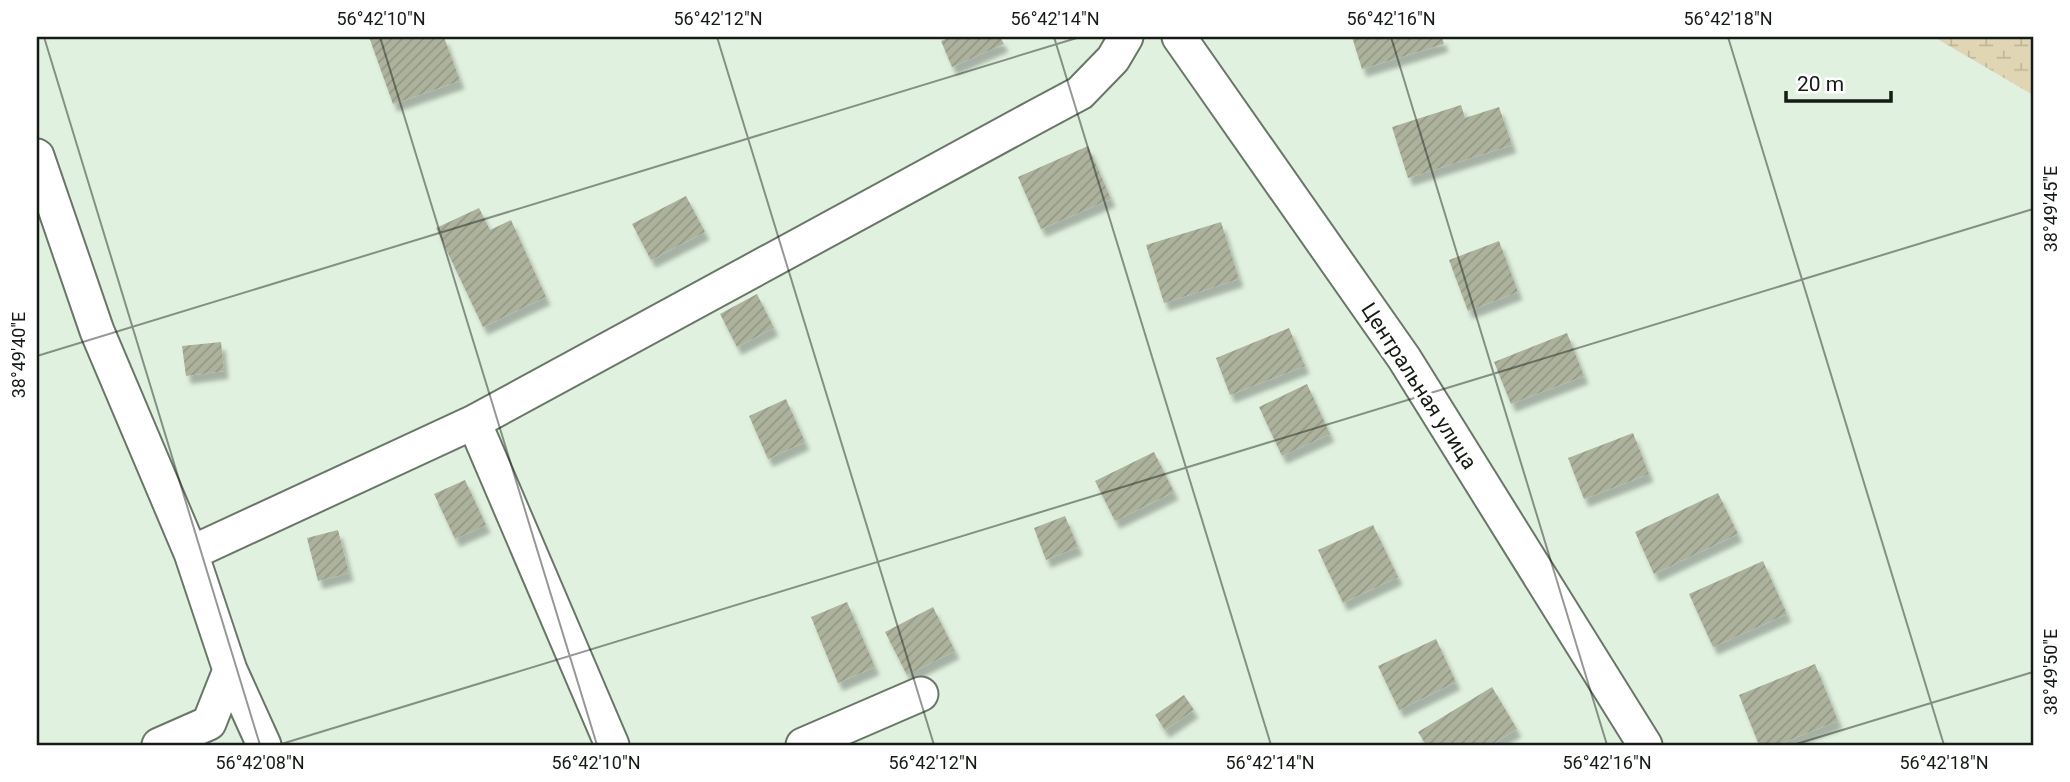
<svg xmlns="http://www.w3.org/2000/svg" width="2070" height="782" font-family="Roboto,sans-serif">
<defs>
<pattern id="wetland-marsh" width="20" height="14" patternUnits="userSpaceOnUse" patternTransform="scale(1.75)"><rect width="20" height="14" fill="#e0d6b3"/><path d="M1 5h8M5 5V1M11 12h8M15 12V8" fill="none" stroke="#bfb799"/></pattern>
<pattern id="building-hatch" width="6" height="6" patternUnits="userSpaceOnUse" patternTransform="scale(1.75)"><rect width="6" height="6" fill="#adb29d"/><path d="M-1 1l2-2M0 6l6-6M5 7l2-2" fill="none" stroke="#949886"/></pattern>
<filter id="shadow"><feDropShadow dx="4.5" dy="8" stdDeviation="2" flood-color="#0004"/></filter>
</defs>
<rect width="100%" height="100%" fill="#e1f1df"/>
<!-- wetland -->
<path fill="url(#wetland-marsh)" d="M1934,37H2033V95Z"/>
<!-- building -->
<path fill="url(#building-hatch)" filter="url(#shadow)" d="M369,37H444L460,81L393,104Z
M951,37H1000L1004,44L952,67L941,41Z
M1352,37H1442L1444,44L1362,69Z
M1461,105L1465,118L1499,107L1512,145L1408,178L1392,127Z
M1088,146L1111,199L1041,229L1018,177Z
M686,196L705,232L651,260L632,224Z
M479,208L490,230L511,220L546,297L483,327L436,228Z
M1221,222L1239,279L1164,303L1146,245Z
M1499,241L1518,292L1468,311L1449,260Z
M757,294L774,328L737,347L720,314Z
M1289,328L1305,366L1230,395L1216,358Z
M1567,333L1584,376L1511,404L1494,362Z
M221,342L224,371L186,376L182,346Z
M1307,384L1330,434L1282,456L1259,407Z
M786,399L805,442L768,459L749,416Z
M1633,433L1649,474L1584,499L1568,458Z
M1154,452L1174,492L1115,521L1095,481Z
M465,480L486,525L455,539L434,494Z
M1718,493L1738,534L1654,574L1635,532Z
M1065,516L1078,547L1046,560L1034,528Z
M1373,525L1398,577L1343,603L1318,550Z
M338,530L349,573L318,581L307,538Z
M1763,561L1787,614L1713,647L1689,594Z
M847,602L875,667L838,683L811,617Z
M933,607L955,651L907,675L885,632Z
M1436,639L1456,682L1399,710L1378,666Z
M1815,664L1838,721L1777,745H1759L1739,695Z
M1492,687L1517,729L1491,745H1426L1418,732Z
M1184,695L1194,710L1165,730L1155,715Z"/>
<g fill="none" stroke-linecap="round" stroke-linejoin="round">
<defs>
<path id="minor" d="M1179,37L1404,358L1645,745
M37,156L97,331L191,553L230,670L264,745
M474,422L612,745
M191,553L474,422L1037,116L1080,93L1113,59L1126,37
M159,745L209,723L230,670
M803,745L921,694"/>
</defs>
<!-- minor casing -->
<use href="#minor" stroke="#687767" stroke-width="37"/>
<!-- minor -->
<use href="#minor" stroke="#fff" stroke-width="33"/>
</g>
<!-- ticks -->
<path fill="none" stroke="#151b15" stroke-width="2" stroke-opacity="0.45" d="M44,37L260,745M380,37L597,745M717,37L934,745M1054,37L1271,745M1391,37L1607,745M1728,37L1944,745M37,356L1080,37M278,745L2033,209M1793,745L2033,672"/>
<g text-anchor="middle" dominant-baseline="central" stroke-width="7" stroke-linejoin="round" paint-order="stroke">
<!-- street labels -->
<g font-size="21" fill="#151b15" stroke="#fff">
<text transform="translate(1419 386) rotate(57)">Центральная улица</text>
</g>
</g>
<!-- border -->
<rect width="2070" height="782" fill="none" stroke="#ffffff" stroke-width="77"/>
<!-- scale -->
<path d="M1786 91v10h105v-10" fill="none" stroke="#151b15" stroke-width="3.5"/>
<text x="1797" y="91" font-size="21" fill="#151b15" stroke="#ffffff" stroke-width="5" paint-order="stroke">20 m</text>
<rect x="38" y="38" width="1994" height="706" fill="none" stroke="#151b15" stroke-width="2.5"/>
<g font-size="18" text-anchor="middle" fill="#151b15">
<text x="381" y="25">56°42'10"N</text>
<text x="718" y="25">56°42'12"N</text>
<text x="1055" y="25">56°42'14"N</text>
<text x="1391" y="25">56°42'16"N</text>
<text x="1728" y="25">56°42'18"N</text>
<text transform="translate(2051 209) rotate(-90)" y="6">38°49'45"E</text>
<text transform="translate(19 355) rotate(-90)" y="6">38°49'40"E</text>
<text transform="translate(2051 672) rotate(-90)" y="6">38°49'50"E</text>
<text x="260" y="769">56°42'08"N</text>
<text x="596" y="769">56°42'10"N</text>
<text x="933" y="769">56°42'12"N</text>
<text x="1270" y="769">56°42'14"N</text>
<text x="1607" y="769">56°42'16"N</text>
<text x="1944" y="769">56°42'18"N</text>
</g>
</svg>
